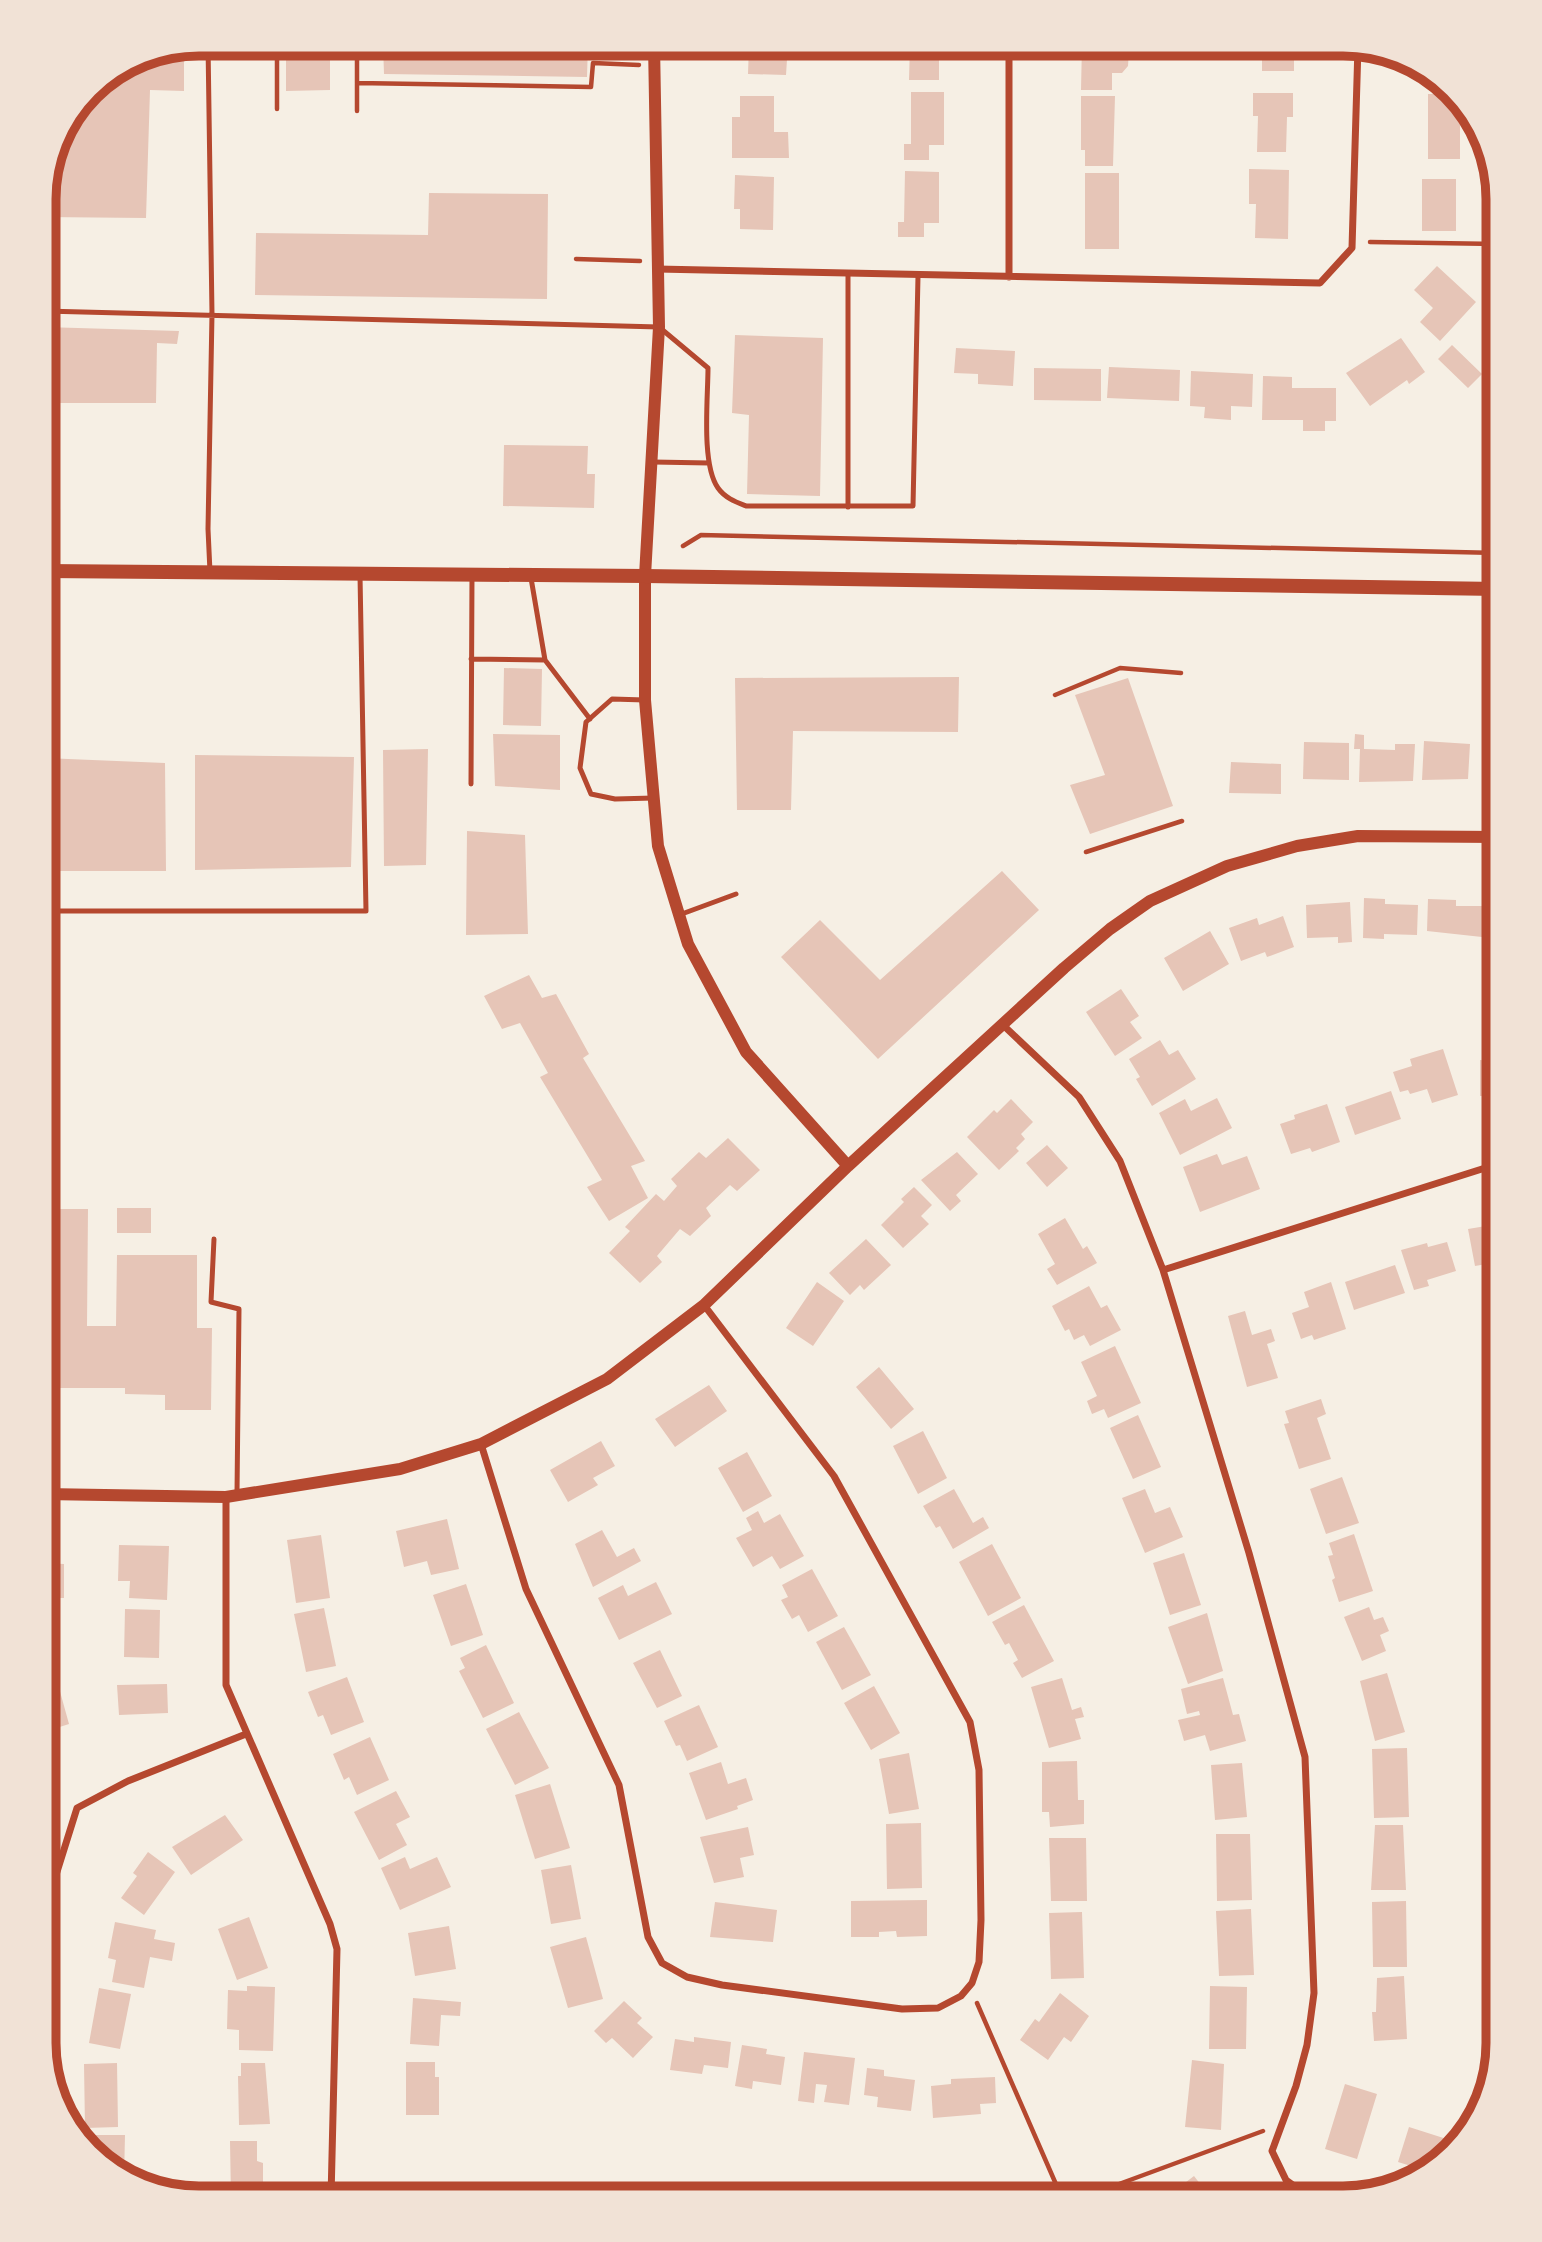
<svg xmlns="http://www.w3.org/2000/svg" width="1542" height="2242" font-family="'DM Sans',sans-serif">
<rect width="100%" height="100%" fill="#f6efe4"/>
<!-- building -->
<path fill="#e6c5b7" d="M296,44H337V51L330,52V90L286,91V51L296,50Z
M383,44H588L587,77L384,74Z
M749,44H788L786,75L748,74Z
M910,44H945V48H939V80H909Z
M1082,44H1122L1129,51L1128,66L1122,73H1112V90H1081Z
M1262,44H1294V71H1262Z
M184,47V91L150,90L146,218L44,217V189L56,139L90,89L140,55Z
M911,92H944V145H929V160H904V144H911Z
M1253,93H1293V117H1287L1286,152H1257L1258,116H1253Z
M1428,94H1450L1460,104V159H1428Z
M740,96H774V132H788L789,158H732V117H740Z
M1081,96H1115L1113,166H1085V150H1081Z
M1249,169L1289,170L1288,239L1255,238L1256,204H1249Z
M905,171L939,172V223H924V237H898V222H904Z
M1085,173H1119V249H1085Z
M735,175L774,177L773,230L740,229V209H734Z
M1422,179H1456V231H1422Z
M429,193L548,194L547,299L255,295L256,233L428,235Z
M1437,266L1476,302L1440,341L1420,322L1433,308L1414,290Z
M44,327L179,331L177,344L157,343L156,403H44Z
M735,335L823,338L820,496L747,494L749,415L732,413Z
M1401,338L1425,372L1409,384L1407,380L1370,406L1346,373Z
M1452,345L1482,374L1468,388L1438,359Z
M956,348L1015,351L1013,386L978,384V374L954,373Z
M1109,367L1180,370L1179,401L1107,398Z
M1034,368L1101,369V401L1034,400Z
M1191,371L1253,374L1252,407L1231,406V420L1204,418L1205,407L1190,406Z
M1263,376L1292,377V388H1336V421H1325V431H1303V420H1262Z
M504,445L588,446L587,474H595L594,508L503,506Z
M504,668L542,669L541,726L503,725Z
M959,677L958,732L793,731L791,810H737L735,678Z
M1128,678L1173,806L1090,834L1070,785L1105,775L1075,695Z
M493,734L560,735V790L495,786Z
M1355,734L1364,735V749L1395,750V744H1415L1413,781L1359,782L1360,749H1354Z
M1424,741L1470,744L1468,779L1422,780Z
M1304,742L1349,743V780L1303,779Z
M1486,742H1498V778H1487Z
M428,749L426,865L384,866L383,750Z
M195,755L354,757L351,867L195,870Z
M44,758L165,763L166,871H44Z
M1231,762L1281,764V794L1229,793Z
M467,831L525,835L528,934L466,935Z
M1002,871L1039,910L878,1059L781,957L820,920L880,980Z
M1364,898L1385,899V904L1418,905L1417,935L1384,934V939L1363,938Z
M1428,899L1456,900V906H1482V937L1427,931Z
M1350,902L1352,942L1338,943V937L1307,938L1306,905Z
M1283,916L1294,947L1267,957L1265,952L1241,961L1229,928L1257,918L1259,925Z
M1210,931L1229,964L1183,991L1164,958Z
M529,975L542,998L556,994L589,1054L583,1058L645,1161L631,1166L648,1198L609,1221L587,1187L602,1180L540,1077L548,1073L520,1023L502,1029L484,996Z
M1121,989L1139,1016L1130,1022L1142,1038L1115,1056L1086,1012Z
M1160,1040L1169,1055L1178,1050L1196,1079L1152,1106L1136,1079L1140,1077L1129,1059Z
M1443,1049L1458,1095L1432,1103L1427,1089L1410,1094L1408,1090L1400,1092L1393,1072L1412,1066L1410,1059Z
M1480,1060L1498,1061V1096H1480Z
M1391,1091L1401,1119L1355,1135L1345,1107Z
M1217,1098L1232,1128L1180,1155L1159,1113L1185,1099L1191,1111Z
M1011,1099L1033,1122L1021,1134L1025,1139L1016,1148L1019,1151L999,1170L967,1137L994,1110L997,1113Z
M1327,1104L1340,1142L1312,1152L1310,1148L1291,1154L1280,1124L1295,1119L1294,1115Z
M728,1138L760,1170L737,1191L730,1185L706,1208L711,1216L690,1236L680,1229L657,1256L662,1262L640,1283L609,1253L630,1231L625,1227L656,1194L664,1201L677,1186L671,1179L699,1152L706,1158Z
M1047,1145L1068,1168L1047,1187L1026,1163Z
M957,1152L978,1174L956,1195L961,1201L950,1211L921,1180Z
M1217,1154L1222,1165L1247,1156L1260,1189L1200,1212L1183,1167Z
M914,1187L932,1205L921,1216L929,1224L903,1248L881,1225L904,1202L901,1199Z
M44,1203H58V1209H88L87,1326H116L117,1255H197V1328H212L211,1410H165V1395L125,1394V1388H44Z
M117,1208H151V1233H117Z
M1065,1218L1083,1249L1087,1246L1097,1263L1057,1285L1047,1269L1055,1264L1038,1234Z
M1498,1224V1262L1475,1266L1468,1229Z
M866,1239L891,1265L864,1290L860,1285L850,1295L829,1273Z
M1447,1242L1456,1271L1427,1280L1429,1286L1414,1290L1401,1250L1427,1243L1428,1247Z
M1395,1265L1405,1293L1354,1310L1345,1282Z
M817,1282L844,1301L813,1346L786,1328Z
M1331,1282L1346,1329L1314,1340L1312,1335L1301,1339L1292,1313L1309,1307L1304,1292Z
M1089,1286L1101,1308L1107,1305L1121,1330L1090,1346L1084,1335L1074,1340L1069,1329L1065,1331L1052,1306Z
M1245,1311L1252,1335L1271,1329L1275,1341L1267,1344L1278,1378L1247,1387L1228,1316Z
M1115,1346L1141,1403L1108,1418L1104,1409L1092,1414L1087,1401L1097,1396L1081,1362Z
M879,1367L914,1409L891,1429L856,1387Z
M709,1385L727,1411L675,1447L655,1419Z
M1321,1399L1326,1414L1317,1418L1331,1459L1299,1469L1284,1424L1289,1423L1285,1411Z
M1138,1415L1161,1467L1133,1479L1110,1428Z
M923,1431L947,1478L918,1494L893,1446Z
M601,1441L615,1466L593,1478L598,1485L568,1502L550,1470Z
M747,1452L772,1496L743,1512L718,1468Z
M1342,1477L1359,1523L1326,1534L1310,1489Z
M954,1489L973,1523L983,1517L989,1528L953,1549L940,1526L936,1528L923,1506Z
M1145,1489L1155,1513L1170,1507L1183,1537L1145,1553L1122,1498Z
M758,1511L764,1523L780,1514L804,1556L780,1569L772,1556L753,1567L736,1538L752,1530L746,1518Z
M447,1519L459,1569L431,1575L427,1561L404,1567L396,1531Z
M602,1530L617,1557L634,1548L641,1561L593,1587L575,1544Z
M1354,1534L1373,1591L1339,1602L1332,1580L1335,1578L1328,1556L1333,1555L1329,1543Z
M321,1535L330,1598L296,1603L287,1540Z
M992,1544L1021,1598L988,1616L959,1562Z
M119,1545L169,1546L167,1600L129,1598L130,1581H118Z
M1184,1553L1201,1605L1170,1615L1153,1563Z
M44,1563L64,1564V1598H44Z
M812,1569L838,1616L808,1632L799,1615L792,1619L781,1600L788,1597L782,1585Z
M656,1582L672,1614L619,1640L598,1598L623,1585L628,1596Z
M466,1584L483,1635L451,1646L433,1595Z
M1024,1605L1054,1661L1022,1678L1013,1663L1018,1660L1009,1643L1005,1645L992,1622Z
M1369,1607L1374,1620L1383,1617L1389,1631L1380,1635L1386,1651L1362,1661L1344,1617Z
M324,1608L336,1666L306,1672L294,1614Z
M125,1609L160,1610L159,1658L124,1657Z
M1207,1613L1223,1671L1188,1684L1168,1627Z
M844,1627L871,1675L842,1690L816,1642Z
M486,1645L514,1703L483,1718L459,1671L465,1668L460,1658Z
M660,1650L682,1696L657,1708L633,1663Z
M1387,1673L1405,1732L1375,1741L1360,1681Z
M56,1677L69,1724L44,1732V1681Z
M347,1677L364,1722L331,1735L323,1715L318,1717L308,1692Z
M1062,1678L1072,1710L1081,1707L1084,1717L1075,1719L1081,1739L1049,1748L1031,1687Z
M1223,1678L1233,1715L1239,1714L1246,1741L1210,1751L1205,1735L1184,1741L1178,1720L1200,1715L1199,1711L1187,1714L1181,1689Z
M167,1684L168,1713L119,1715L117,1685Z
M874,1686L900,1733L871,1750L844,1703Z
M699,1705L718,1747L687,1761L680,1745L676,1746L664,1721Z
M519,1712L549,1768L515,1785L486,1729Z
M370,1737L389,1780L357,1795L349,1777L344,1780L333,1754Z
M1407,1748L1409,1817L1374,1818L1372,1749Z
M909,1753L919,1809L889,1814L879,1759Z
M1077,1761L1078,1800H1084V1824L1050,1827L1049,1812H1042V1762Z
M721,1762L728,1784L746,1778L753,1800L737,1806L738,1809L706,1820L689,1773Z
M1242,1763L1247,1817L1215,1820L1211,1765Z
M550,1784L570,1848L535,1859L515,1795Z
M396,1791L410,1817L396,1824L407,1845L379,1860L354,1812Z
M225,1815L243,1840L191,1875L172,1847Z
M921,1823L922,1888L887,1889L886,1824Z
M1375,1825H1403L1406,1890H1371Z
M748,1827L754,1855L740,1858L744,1877L714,1883L700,1837Z
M1216,1834H1250L1252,1900L1217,1901Z
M1049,1838H1086L1087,1901H1051Z
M148,1852L175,1872L144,1915L121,1898L137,1876L133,1873Z
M405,1857L410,1869L437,1857L451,1887L400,1910L381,1868Z
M571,1865L581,1919L551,1924L541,1870Z
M927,1900V1936L897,1937L896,1931L879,1932V1937H851V1901Z
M1406,1901L1407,1967H1373L1372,1902Z
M715,1902L777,1910L773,1942L710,1937Z
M1251,1909L1254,1975L1219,1976L1216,1911Z
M1082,1912L1084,1978L1051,1979L1049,1913Z
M249,1917L268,1968L237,1980L218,1929Z
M115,1922L156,1930L154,1939L175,1943L172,1961L150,1957L144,1988L112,1982L116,1960L108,1958Z
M449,1926L456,1969L415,1976L408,1933Z
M586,1937L603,1999L568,2008L550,1947Z
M1404,1976L1407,2039L1374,2041L1372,2012H1376L1377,1978Z
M247,1986L275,1987L273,2051L239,2050V2030L227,2029L228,1990L247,1991Z
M1210,1986L1247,1987L1246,2049H1209Z
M99,1988L131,1994L120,2049L89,2043Z
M1060,1993L1089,2016L1071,2042L1064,2037L1048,2060L1020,2040L1035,2019L1039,2022Z
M413,1998L461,2002L460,2016L441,2015L439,2046L410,2044Z
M624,2001L642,2018L637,2023L653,2037L633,2058L612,2038L606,2043L594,2031Z
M694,2037L731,2042L728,2068L704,2065L702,2074L670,2070L675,2039L694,2042Z
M742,2045L767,2049L766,2054L785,2057L781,2085L753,2081L752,2089L735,2086Z
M804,2052L855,2058L849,2105L824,2102L827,2085L816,2084L814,2103L798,2101Z
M1192,2060L1224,2064L1221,2130L1185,2127Z
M406,2062H435V2077H439V2115H406Z
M117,2063L118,2127L85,2128L84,2064Z
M241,2063H265L270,2124L239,2125L238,2076H241Z
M867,2068L884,2070V2076L915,2080L911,2111L877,2107L878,2097L864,2095Z
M1479,2075L1489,2076L1482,2102L1477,2101Z
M995,2077L996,2103L980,2104L981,2114L933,2118L931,2086L951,2084V2079Z
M1345,2084L1377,2094L1357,2159L1325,2149Z
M1409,2127L1456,2142L1427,2171L1398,2162Z
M92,2135H125L124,2178L91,2148Z
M230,2141H257V2161L263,2163V2198H231Z
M1194,2176L1211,2198H1165Z"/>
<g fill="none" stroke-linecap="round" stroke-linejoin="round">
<!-- path -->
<path stroke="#b5482f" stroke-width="4.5" d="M357,44V111
M357,83L591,87L593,63L639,65
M277,109V44
M1370,242L1498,244
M576,259L640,261
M683,546L701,535L1498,553
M1055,695L1120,668L1181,673
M1086,852L1182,821
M977,2003L1062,2198
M1081,2198L1263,2131"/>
<!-- service -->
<path stroke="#b5482f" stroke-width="5" d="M208,44L212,314L208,529L210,572
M44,311L659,327L708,368C708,398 701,464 718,488C725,498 736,502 746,506H913L918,276
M653,462L709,463
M848,507V275
M531,578L545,660L590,719
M471,659L545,660
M645,700L612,699L586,722L580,768L591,794L615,799L654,798
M471,784L472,575
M44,911H366L360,575
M679,915L736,894
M214,1239L211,1302L239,1309L237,1493"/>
<!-- minor -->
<path stroke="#b5482f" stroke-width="7" d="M657,269L1320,283L1352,248L1358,46
M1009,277V44
M1003,1025L1079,1097L1120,1161L1163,1270
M481,1444L526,1589L619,1785L648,1937L662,1963L687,1977L722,1985L902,2009L938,2008L961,1996L972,1983L979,1962L981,1920L979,1770L970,1722L834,1476L704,1305
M226,1497V1685L330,1924L337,1949L331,2198
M44,1937L56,1875L77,1808L128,1781L246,1734
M1311,2198L1286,2180L1272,2151L1296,2086L1307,2045L1314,1993L1305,1757L1249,1553L1163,1270L1482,1169L1498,1168"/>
<!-- tertiary -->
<path stroke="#b5482f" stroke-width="12" d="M654,44L659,327L645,576V700L658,846L688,944L746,1052L848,1166
M44,1494L226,1497L400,1469L481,1444L607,1379L704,1305L848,1166L1064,968L1110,929L1150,901L1227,866L1297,846L1358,836L1498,837"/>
<!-- secondary -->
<path stroke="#b5482f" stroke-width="14" d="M44,571L645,576L1498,589"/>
</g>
<!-- crop -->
<path d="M0 0H1542V2242H0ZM199 56H1343A143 143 0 0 1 1486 199V2043A143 143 0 0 1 1343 2186H199A143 143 0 0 1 56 2043V199A143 143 0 0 1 199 56Z" fill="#f1e2d6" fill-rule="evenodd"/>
<path fill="none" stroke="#b5482f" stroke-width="9" d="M199 56H1343A143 143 0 0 1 1486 199V2043A143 143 0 0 1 1343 2186H199A143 143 0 0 1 56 2043V199A143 143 0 0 1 199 56Z"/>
</svg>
